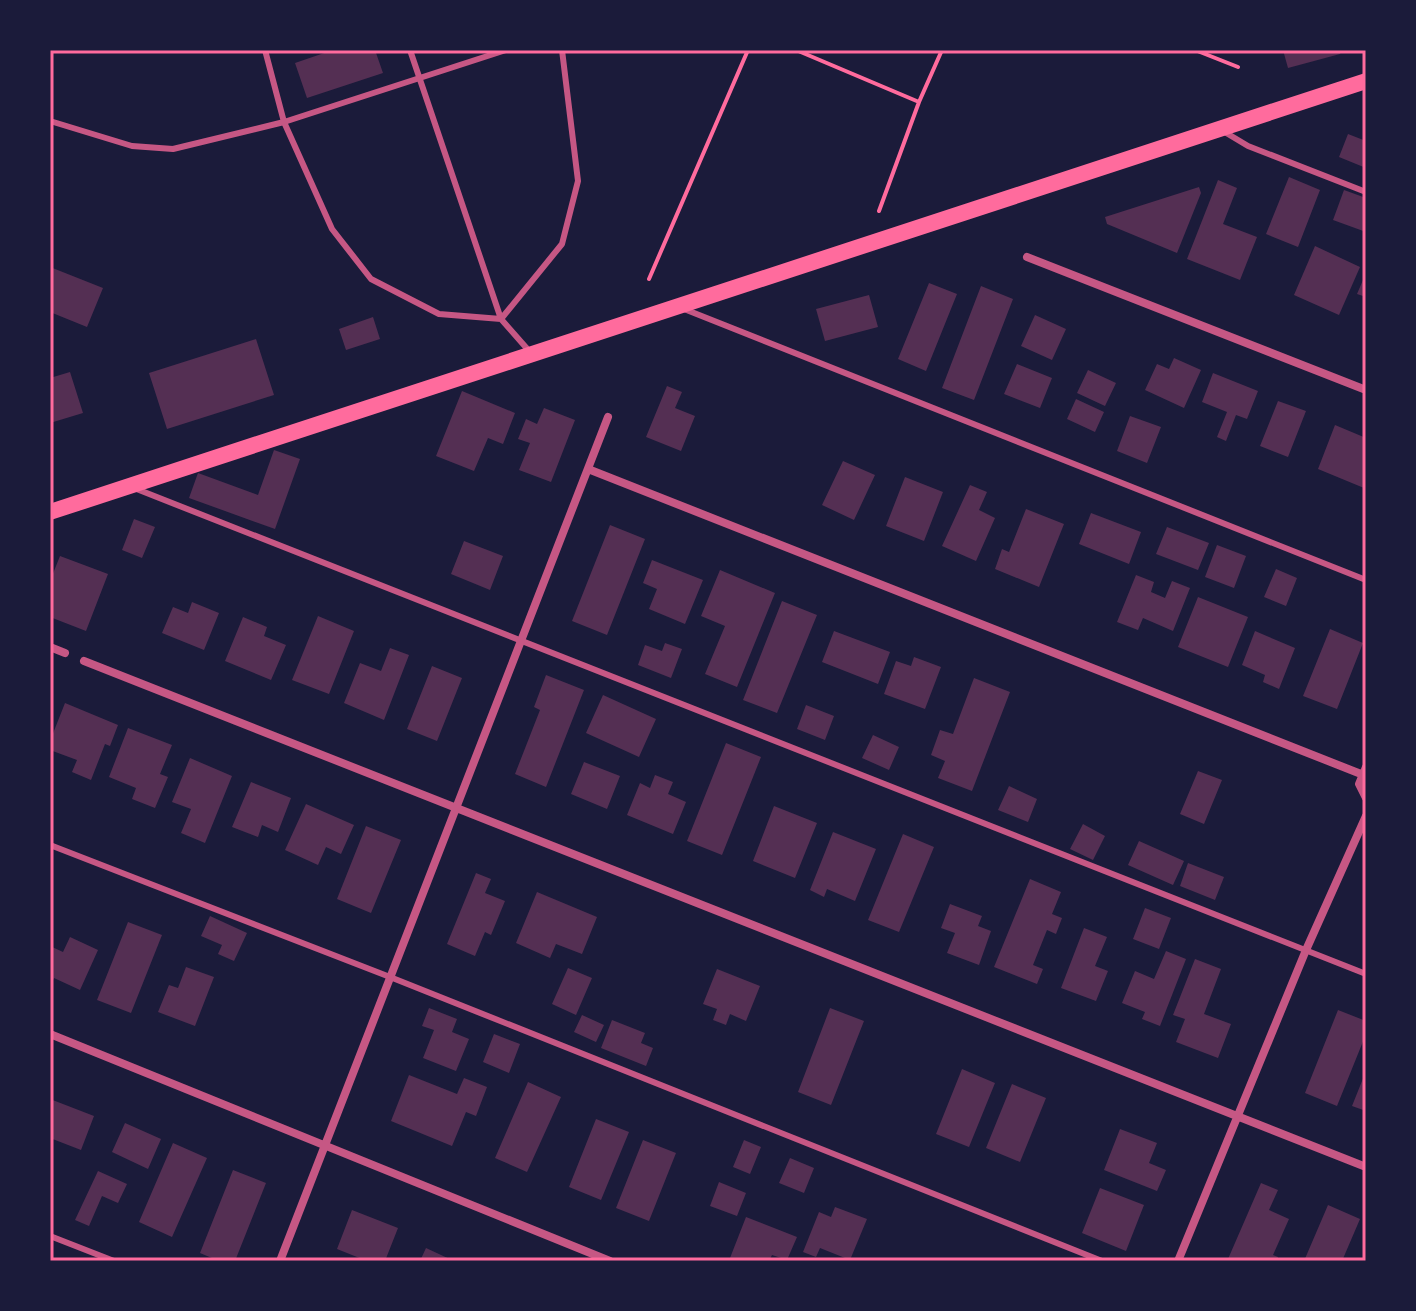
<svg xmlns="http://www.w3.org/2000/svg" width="1416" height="1311" font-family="Inter,sans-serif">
<rect width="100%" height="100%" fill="#1b1b3a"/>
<!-- building -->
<path fill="#542f53" d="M333,50H375L383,73L307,98L295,63Z
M1283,50H1342L1340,54L1288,68Z
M1348,134L1366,141V168L1339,157Z
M1289,177L1320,190L1298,247L1266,234Z
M1218,180L1237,188L1223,224L1257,237L1240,280L1187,259Z
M1199,187L1201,193L1177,253L1107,224L1105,217Z
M1344,190L1366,198V232L1333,220Z
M1315,246L1360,267L1339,315L1294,295Z
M50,267L103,288L87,327L50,312Z
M1366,273V297L1357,294Z
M929,283L957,294L926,371L898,359Z
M981,286L1013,299L974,400L942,388Z
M869,295L878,327L825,341L816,309Z
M1035,315L1066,329L1052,360L1021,346Z
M373,317L380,339L346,350L339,329Z
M256,339L274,395L167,429L149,373Z
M1174,358L1201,370L1184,408L1145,390L1157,364L1169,369Z
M1017,364L1052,378L1040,408L1004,394Z
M1088,370L1116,383L1105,406L1077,393Z
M70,372L83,413L50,423V378Z
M1213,373L1258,391L1247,419L1236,415L1226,441L1217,437L1227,412L1202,402Z
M667,386L682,392L675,408L695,416L681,451L646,437Z
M462,391L515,413L503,444L488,438L474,471L436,456Z
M1076,399L1104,412L1095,432L1067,419Z
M1278,401L1306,411L1288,457L1260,446Z
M544,408L575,420L551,482L519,470L530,443L518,439L526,419L537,424Z
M1130,416L1161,427L1147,463L1117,451Z
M1335,425L1366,438V482L1364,488L1318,469Z
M274,450L300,459L275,529L189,498L198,473L258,495Z
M843,461L875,475L854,520L822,505Z
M905,477L943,492L924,541L886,526Z
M970,485L987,492L979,510L995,518L976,561L942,546Z
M1026,509L1064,524L1039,587L995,569L1002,549L1009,552Z
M1091,513L1141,532L1129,564L1079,544Z
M134,519L155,527L142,558L122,550Z
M610,525L645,539L607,635L572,621Z
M1167,527L1209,543L1198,570L1156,554Z
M464,541L503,556L490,590L451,574Z
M1217,545L1246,556L1234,588L1205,577Z
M60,556L108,574L86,631L50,617V581Z
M652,560L703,580L685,624L649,609L657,589L643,583Z
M1276,569L1297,578L1286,606L1264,597Z
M720,570L775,593L737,687L705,674L725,626L701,616Z
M1136,575L1154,582L1151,592L1165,598L1172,581L1190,588L1173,631L1143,618L1138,630L1117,622Z
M1198,597L1248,617L1228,667L1178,647Z
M782,601L817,615L777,713L743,700Z
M192,602L219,613L204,650L162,633L173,607L188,613Z
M318,616L354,631L329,694L292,680Z
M243,617L267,627L264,636L286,645L271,680L225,661Z
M1330,629L1363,643L1337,709L1303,696Z
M834,631L890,652L878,684L822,662Z
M1255,631L1295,648L1279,689L1263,682L1265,675L1242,665Z
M665,643L682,649L671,678L638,665L645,645L662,651Z
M390,648L409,655L384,720L344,703L360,663L381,671Z
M914,657L941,667L925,709L884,694L896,661L911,666Z
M432,666L462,678L437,741L407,729Z
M546,675L584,690L546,787L515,774L540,710L534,707Z
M974,678L1010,692L972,791L938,778L945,761L931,755L940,730L953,734Z
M603,695L656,719L639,757L586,733Z
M65,703L118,725L110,746L105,744L91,780L72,772L77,760L50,750V741Z
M806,705L834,716L825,740L797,729Z
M128,728L172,745L160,774L168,777L155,808L132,799L136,788L109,777Z
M873,735L899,747L889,770L862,758Z
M726,743L761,757L722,855L687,841Z
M190,758L232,776L205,843L181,833L191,809L172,802Z
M584,762L620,776L607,809L571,794Z
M1198,771L1222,780L1204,824L1180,814Z
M655,775L673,782L668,794L686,802L673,834L627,815L640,783L650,788Z
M251,782L291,798L278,832L262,825L258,837L232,827Z
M1009,786L1037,799L1028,822L998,810Z
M306,804L354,825L341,854L326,847L318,865L285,850Z
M774,806L817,823L795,878L753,861Z
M1083,824L1105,836L1093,860L1070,849Z
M366,826L401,840L371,913L337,899Z
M833,832L876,849L855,901L827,889L824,897L810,890Z
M903,834L934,847L899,932L868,920Z
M1139,841L1184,861L1173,885L1128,865Z
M1188,863L1224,877L1215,900L1180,886Z
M476,873L491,879L485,893L505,901L491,935L485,932L475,956L447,944Z
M1030,879L1061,892L1052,914L1062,918L1056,934L1047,930L1033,965L1043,969L1037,984L994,967Z
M537,892L597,917L582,954L556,944L550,958L516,943Z
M950,904L982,916L978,926L991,931L979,965L947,953L955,933L941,928Z
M1145,908L1171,918L1159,949L1133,939Z
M210,916L247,933L234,961L218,954L222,945L201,936Z
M128,922L162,935L131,1013L97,1000Z
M1084,928L1107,937L1095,966L1108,971L1096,1001L1061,988Z
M70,937L98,950L80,990L54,978L50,986V946L63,952Z
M1166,951L1186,959L1160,1026L1142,1019L1145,1012L1122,1003L1135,971L1154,979Z
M1195,959L1221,969L1204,1014L1231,1024L1218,1058L1176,1042L1185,1019L1173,1015Z
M186,967L214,977L195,1026L158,1012L169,985L178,988Z
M568,968L592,978L576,1015L552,1004Z
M717,969L760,986L746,1021L730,1014L726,1025L713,1020L717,1009L703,1004Z
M429,1008L457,1019L452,1032L469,1039L456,1071L423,1058L434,1030L422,1026Z
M830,1008L864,1021L831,1105L798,1092Z
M1338,1010L1366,1021V1034L1337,1106L1305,1093Z
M582,1015L604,1025L596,1042L574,1032Z
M612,1020L645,1033L641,1043L653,1048L646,1066L601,1048Z
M494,1034L520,1044L509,1073L483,1062Z
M962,1069L995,1083L969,1147L936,1134Z
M1366,1071V1111L1352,1106Z
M409,1075L457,1094L464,1078L487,1087L476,1116L466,1112L452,1146L391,1121Z
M528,1082L561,1097L527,1172L495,1158Z
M1012,1084L1046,1098L1020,1162L986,1148Z
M50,1099L94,1116L81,1150L50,1138Z
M596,1119L629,1132L601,1200L569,1187Z
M125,1123L161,1139L148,1169L112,1152Z
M1120,1129L1157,1143L1149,1163L1166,1170L1157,1191L1104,1170Z
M643,1140L676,1153L649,1221L616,1208Z
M744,1140L761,1147L750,1174L733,1167Z
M173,1143L207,1158L172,1237L139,1222Z
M790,1158L814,1168L804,1193L779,1183Z
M233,1170L266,1183L235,1261H219L200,1253Z
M98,1171L127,1184L118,1203L102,1196L89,1226L75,1220Z
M719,1182L746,1193L737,1216L710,1206Z
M1261,1183L1278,1190L1269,1210L1289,1219L1273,1255L1278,1257L1277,1261H1234L1228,1259Z
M1100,1188L1144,1205L1126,1251L1082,1233Z
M1328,1205L1360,1219L1342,1261H1304Z
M835,1207L867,1219L850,1260L820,1248L816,1257L803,1252L819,1212L831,1217Z
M352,1210L398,1228L385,1261H367L337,1249Z
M746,1217L797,1237L787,1260L772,1255L769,1261H737L730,1258Z
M426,1248L454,1261H420Z"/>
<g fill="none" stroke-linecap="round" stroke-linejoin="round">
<!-- path -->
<path stroke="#ff6b9d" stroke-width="4" d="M796,50L919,102
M1195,50L1238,67
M879,211L919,102L942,50
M649,279L748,50"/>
<!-- service -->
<path stroke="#c65784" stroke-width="6" d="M265,50L284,122L332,229L371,279L439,314L501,319L562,244L578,181L562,50
M410,50L501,319L530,352
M50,121L132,146L173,149L284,122L506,50
M1223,131L1248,146L1366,192
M684,309L1366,580
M134,488L1366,974
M50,845L390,977L1102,1261
M50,1236L114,1261"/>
<!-- minor -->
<path stroke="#c65784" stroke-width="8" d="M1027,257L1366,390
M588,469L1361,774
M50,647L65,653
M84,661L1366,1167
M1366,767L1359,784L1366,798
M50,1034L610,1261
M280,1261L608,417
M1178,1261L1306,950L1366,816"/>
<!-- secondary -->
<path stroke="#ff6b9d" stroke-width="16" d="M50,512L1366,81"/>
</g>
<!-- border -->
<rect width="1416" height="1311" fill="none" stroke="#1b1b3a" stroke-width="104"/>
<rect x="52" y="52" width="1312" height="1207" fill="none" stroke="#ff6b9d" stroke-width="3"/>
</svg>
